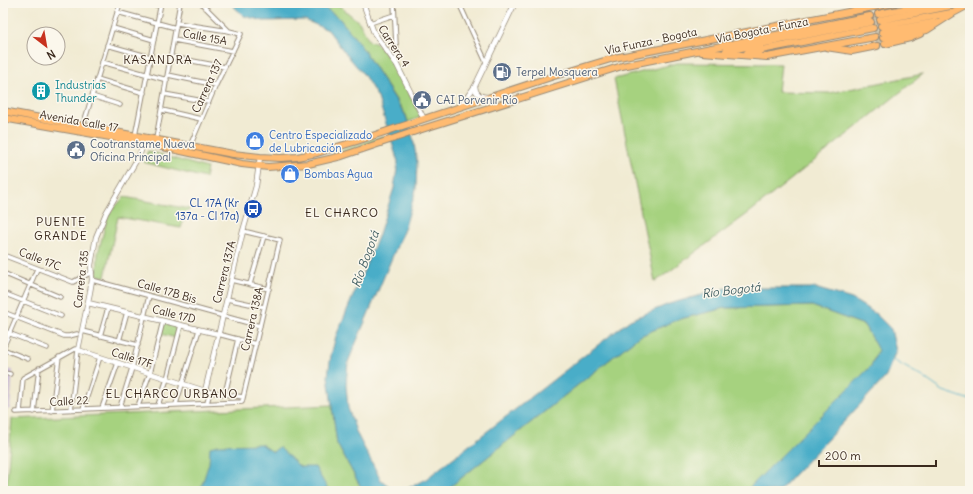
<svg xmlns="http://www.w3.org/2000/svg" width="973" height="494" font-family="Delius,sans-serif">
<rect width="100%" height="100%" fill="#fbf7ec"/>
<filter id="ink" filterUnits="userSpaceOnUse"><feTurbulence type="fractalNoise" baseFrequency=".025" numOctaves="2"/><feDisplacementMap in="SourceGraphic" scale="8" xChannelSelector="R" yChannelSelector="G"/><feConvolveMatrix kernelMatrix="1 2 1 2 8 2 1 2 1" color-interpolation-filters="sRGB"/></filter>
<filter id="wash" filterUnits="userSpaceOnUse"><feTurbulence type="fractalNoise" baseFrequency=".012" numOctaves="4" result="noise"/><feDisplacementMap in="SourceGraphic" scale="16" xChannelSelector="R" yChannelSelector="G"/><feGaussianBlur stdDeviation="0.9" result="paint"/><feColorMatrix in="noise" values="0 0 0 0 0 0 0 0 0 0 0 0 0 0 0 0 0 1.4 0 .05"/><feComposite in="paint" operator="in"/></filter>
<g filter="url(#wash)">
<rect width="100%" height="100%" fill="#f1ebd3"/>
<!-- industrial -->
<path fill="#ccbed4" d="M3,369L13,370L10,409L3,410Z"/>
<!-- green -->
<path fill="#a6d27f" stroke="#707e4e" d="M264,3H336L359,22L369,41L377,44L396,67L421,117L408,122L406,115L359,43L339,18L324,7Z
M677,63L781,64L778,92L830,93L923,74L750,212L655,282L614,79Z
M383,136L384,139L334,155L333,152Z
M148,151L207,168L205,178L143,162Z
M124,197L190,209L185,214L181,228L118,217L105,277L97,275L98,253L108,215Z
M812,306L864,325L878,350L871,366L746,491H445L638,337L676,320L725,308Z
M164,323L179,326L176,338L161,334Z
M332,405L337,444L363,491H6L12,419Z"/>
<!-- water -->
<path fill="#49adc8" stroke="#426c73" d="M230,3H303L324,7L339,18L359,43L406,116L413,138L417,162L416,189L405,227L348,362L346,385L348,408L357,434L381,480L394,490L406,489L426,479L630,320L669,304L726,288H815L852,299L876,314L891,329L896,351L885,378L779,491H746L871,366L878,350L864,325L812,306L725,308L676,320L638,337L445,491H363L337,444L328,376L331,355L336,336L378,237L394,188L398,162L378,98L364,75L346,54L328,30L305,20L264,21L244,16Z
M261,444L273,452L279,447L300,467H315L329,491H200L209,463L210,447L218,445Z"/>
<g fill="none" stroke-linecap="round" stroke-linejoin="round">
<!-- stream -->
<path stroke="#49adc8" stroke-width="1" d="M893,360L923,377L943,391L970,400"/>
</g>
</g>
<g filter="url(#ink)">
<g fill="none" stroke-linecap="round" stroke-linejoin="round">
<!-- primary-tunnel -->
<path stroke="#cdc4af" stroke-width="6" stroke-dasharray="6 3" stroke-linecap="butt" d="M871,18L879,17
M872,25L880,23
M874,33L882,32
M876,43L884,41"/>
<defs>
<path id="minor" d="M150,3L160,6
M201,3L228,30
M394,3L397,65
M459,3L486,62
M363,5L369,3
M117,12L176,28
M177,23L229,31L241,34L216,85L190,146
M370,23L394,15
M113,28L154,40
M174,40L233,51
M107,45L150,57
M171,57L225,67
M102,62L167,80
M168,75L216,85
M97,79L144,93
M164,94L209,102
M92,96L120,105
M162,110L201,119
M83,126L120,3
M135,136L161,3
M156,139L180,3
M3,255L73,282L92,272
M3,273L60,297
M92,280L260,326
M231,280L269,289
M250,284L264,236
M3,293L61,316
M227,299L264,307
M3,312L64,336H69L77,334
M3,331L47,348
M82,331L138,345
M218,334L256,344
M100,336L108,308
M119,341L127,312
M3,348L37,269
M3,349L28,359
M3,373L10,374
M205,391L243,397
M225,394L238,339
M207,403L210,392
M176,404L199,330
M158,405L167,379L181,325
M138,406L150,373L163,321
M120,407L132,368L149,296
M102,408L118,363
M83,409L100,357
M52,411L59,357
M16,412L242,402L280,240L243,231
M20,412L23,378L75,349L78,350L71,410
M34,412L39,368"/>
<path id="tertiary" d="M363,3L374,33L397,65L424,119
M475,86C475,94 481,97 488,97
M460,107L475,86L515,3
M144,140L140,154L106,213L96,237L91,265L92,280L90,292L78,350L205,391L243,231L256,186L260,157
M88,303L218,334"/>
<path id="primary" d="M878,14L935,3
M880,20L966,3
M881,26L951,13
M882,32L937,22
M883,38L927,30L955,12L970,4
M885,44L910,38L920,34
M826,47L852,51L877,46
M726,51L871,22
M702,52L767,57L875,37
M747,53L873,28
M3,111L233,154L260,157L281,158L297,157L317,153L357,141L551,77L614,58L894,3
M3,118L144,143L242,164L268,167L308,164L342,156L422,129L622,66L870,16"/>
</defs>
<!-- minor casing -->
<use href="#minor" stroke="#968a78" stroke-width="5.5"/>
<!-- tertiary casing -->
<use href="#tertiary" stroke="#968a78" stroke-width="6"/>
<!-- primary casing -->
<use href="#primary" stroke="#968a78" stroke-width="8"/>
<!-- minor -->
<use href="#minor" stroke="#fff" stroke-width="3.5"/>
<!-- tertiary -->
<use href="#tertiary" stroke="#fff" stroke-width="4.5"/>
<!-- primary -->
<use href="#primary" stroke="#ffbb71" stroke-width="6"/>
</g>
</g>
<!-- icons -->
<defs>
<symbol id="fuel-disc" viewBox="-11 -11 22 22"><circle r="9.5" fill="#5c6f8a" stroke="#fbf7ec"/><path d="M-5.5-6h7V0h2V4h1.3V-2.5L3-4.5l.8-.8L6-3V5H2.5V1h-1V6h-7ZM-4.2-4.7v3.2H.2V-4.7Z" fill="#fff"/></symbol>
<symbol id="building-disc" viewBox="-11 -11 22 22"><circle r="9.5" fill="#0f9aa8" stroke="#fbf7ec"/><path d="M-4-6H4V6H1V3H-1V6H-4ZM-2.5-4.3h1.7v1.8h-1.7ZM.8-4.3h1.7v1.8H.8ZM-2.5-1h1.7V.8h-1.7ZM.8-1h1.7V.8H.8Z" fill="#fff"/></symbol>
<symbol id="civic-disc" viewBox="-11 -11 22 22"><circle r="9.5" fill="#5c6f8a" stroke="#fbf7ec"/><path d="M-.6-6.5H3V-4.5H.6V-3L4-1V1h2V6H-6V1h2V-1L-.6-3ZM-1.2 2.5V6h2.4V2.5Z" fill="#fff"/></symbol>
<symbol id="shop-disc" viewBox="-11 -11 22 22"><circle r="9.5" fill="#3f7fe0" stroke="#fbf7ec"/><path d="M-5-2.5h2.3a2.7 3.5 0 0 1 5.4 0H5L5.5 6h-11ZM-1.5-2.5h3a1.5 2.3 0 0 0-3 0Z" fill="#fff"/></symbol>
<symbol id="bus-disc" viewBox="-11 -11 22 22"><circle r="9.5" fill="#1a4fb4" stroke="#fbf7ec"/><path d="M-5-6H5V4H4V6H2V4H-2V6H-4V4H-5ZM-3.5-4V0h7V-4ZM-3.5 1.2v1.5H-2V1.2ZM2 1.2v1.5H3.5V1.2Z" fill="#fff"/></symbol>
</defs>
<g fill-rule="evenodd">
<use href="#fuel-disc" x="491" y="61" width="22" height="22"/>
<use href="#building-disc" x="30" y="80" width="22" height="22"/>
<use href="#civic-disc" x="411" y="89" width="22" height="22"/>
<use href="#shop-disc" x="244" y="130" width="22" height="22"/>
<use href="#civic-disc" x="65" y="139" width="22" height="22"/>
<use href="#shop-disc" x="279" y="163" width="22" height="22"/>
<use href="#bus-disc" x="242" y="198" width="22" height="22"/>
</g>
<g text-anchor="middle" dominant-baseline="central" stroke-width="3" stroke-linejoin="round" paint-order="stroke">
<!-- street labels -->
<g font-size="11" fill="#3b2a1e" stroke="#fbf7ec">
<text transform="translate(762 30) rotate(-11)">Vía Bogota - Funza</text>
<text transform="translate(205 37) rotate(11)">Calle 15A</text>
<text transform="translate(651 41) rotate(-12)">Vía Funza - Bogota</text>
<text transform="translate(394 46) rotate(57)">Carrera 4</text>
<text transform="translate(207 86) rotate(-65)">Carrera 137</text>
<text transform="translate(79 121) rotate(10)">Avenida Calle 17</text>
<text transform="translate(40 259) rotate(21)">Calle 17C</text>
<text transform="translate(224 272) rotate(-76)">Carrera 137A</text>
<text transform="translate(81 279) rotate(-83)">Carrera 135</text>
<text transform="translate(167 291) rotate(16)">Calle 17B Bis</text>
<text transform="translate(174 314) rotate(14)">Calle 17D</text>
<text transform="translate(252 319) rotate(-77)">Carrera 138A</text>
<text transform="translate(132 358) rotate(18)">Calle 17F</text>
<text transform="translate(69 401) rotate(-3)">Calle 22</text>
</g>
<!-- service labels -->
<g font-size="11" fill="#4e5e75" stroke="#fbf7ec" text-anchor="start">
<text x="516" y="72">Terpel Mosquera</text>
<text x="436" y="100">CAI Porvenir Río</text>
<text x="90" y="144">Cootranstame Nueva<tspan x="90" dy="13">Oficina Principal</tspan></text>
</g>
<!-- culture labels -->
<g font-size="11" fill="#0d838f" stroke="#fbf7ec" text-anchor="start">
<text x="55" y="85">Industrias<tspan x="55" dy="13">Thunder</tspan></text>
</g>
<!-- shop labels -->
<g font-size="11" fill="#366cbe" stroke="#fbf7ec" text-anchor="start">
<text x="269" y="135">Centro Especializado<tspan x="269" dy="13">de Lubricación</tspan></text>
<text x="304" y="174">Bombas Agua</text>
</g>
<!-- transit labels -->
<g font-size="11" fill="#164399" stroke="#fbf7ec" text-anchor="end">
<text x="239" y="203">CL 17A (Kr<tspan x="239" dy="13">137a - Cl 17a)</tspan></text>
</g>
<!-- neighbourhood labels -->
<g font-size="12" letter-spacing="1" fill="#3b2a1e" stroke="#fbf7ec">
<text x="158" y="59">KASANDRA</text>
<text x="342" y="212">EL CHARCO</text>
<text x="61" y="221">PUENTE<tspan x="61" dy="14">GRANDE</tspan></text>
<text x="172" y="393">EL CHARCO URBANO</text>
</g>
<!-- water labels -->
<g font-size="12" font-style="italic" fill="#415e62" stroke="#fbf7ec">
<text transform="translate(365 259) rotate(-70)">Río Bogotá</text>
<text transform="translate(731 290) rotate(-7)">Río Bogotá</text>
</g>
</g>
<!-- margin -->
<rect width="973" height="494" fill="none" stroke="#fbf7ec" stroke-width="16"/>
<!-- north arrow -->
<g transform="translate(46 46) rotate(149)"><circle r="19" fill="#fbf7ec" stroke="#aea59a"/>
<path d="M0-3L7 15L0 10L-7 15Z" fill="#c8321e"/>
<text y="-6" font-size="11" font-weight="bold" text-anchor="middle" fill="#3b2a1e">N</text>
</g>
<!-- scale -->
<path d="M819 460v6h117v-6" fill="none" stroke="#3b2a1e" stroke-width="2"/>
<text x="825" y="460" font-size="12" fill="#3b2a1e" stroke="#fbf7ec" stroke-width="3" paint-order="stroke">200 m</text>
</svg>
